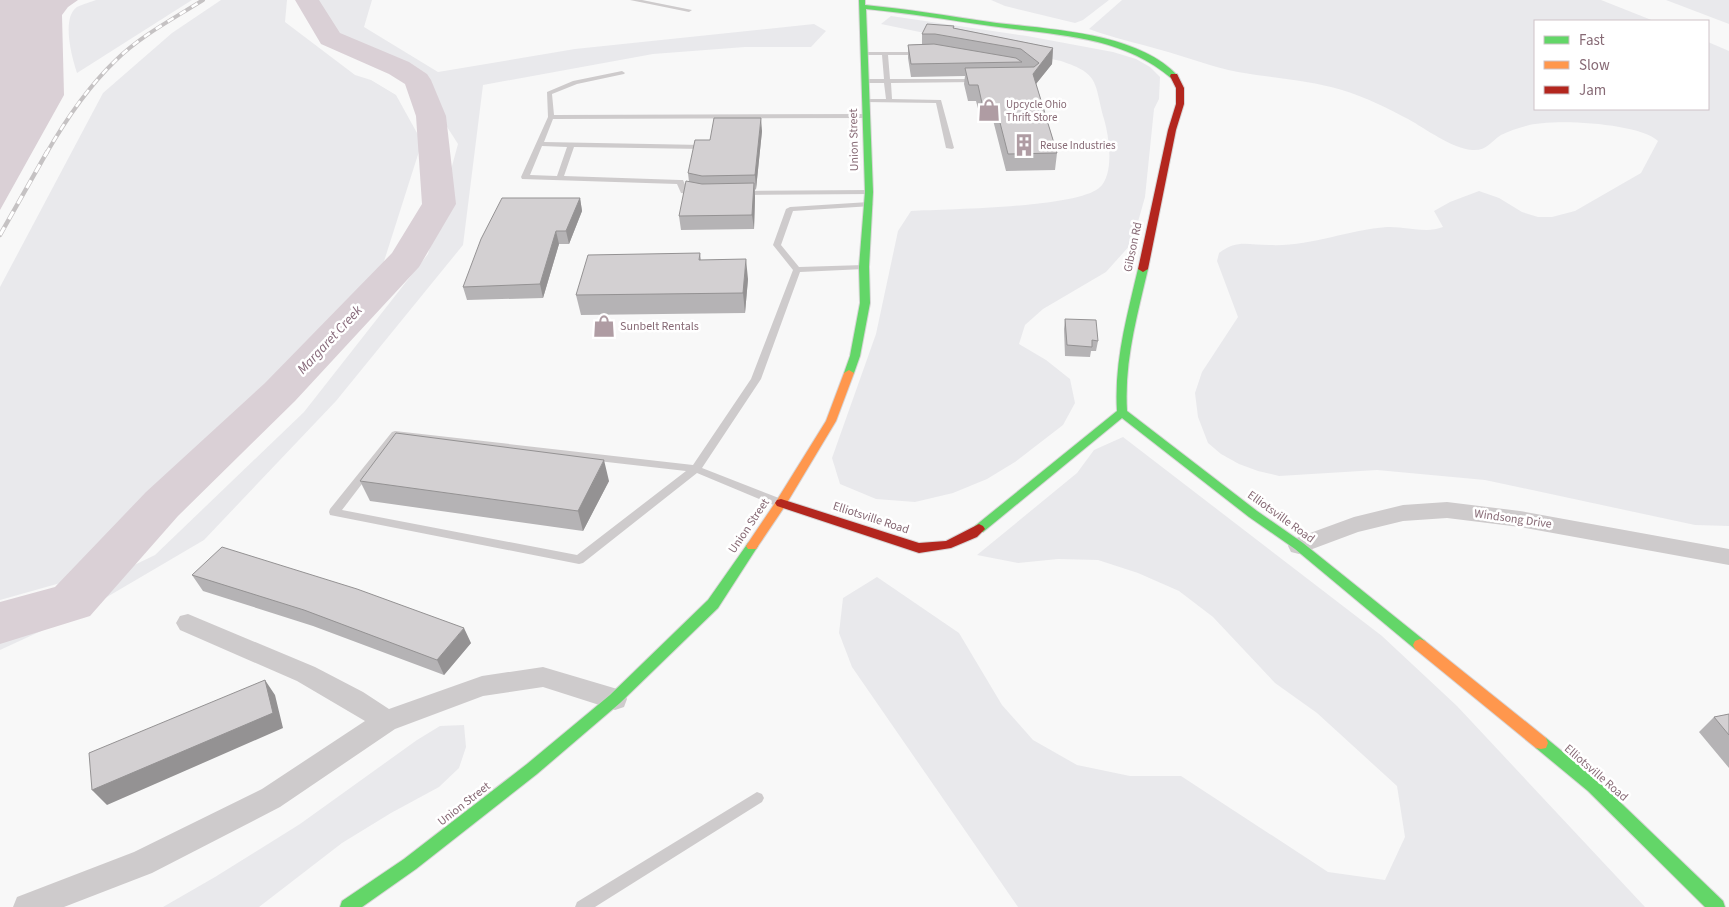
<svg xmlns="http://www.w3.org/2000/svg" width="1729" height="907" font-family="'Source Sans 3',sans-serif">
<rect width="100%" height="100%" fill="#f8f8f8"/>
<!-- green -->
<path fill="#e9e9ec" d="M96,0H192L77,73C72,58 61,18 77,7C83,4 91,2 96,0Z
M221,0H287L285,22L355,75L371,80L396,95L422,142L379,277L129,540L103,571L0,600V287L103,93L172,33Z
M319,0H372L364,27L438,72L575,49L814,24L826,31L811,47H745L653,54L483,85L463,245L336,401L204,540L78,614L0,650V620L39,611L155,555L304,412L428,254L458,144L428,97L419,78L344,43L317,7Z
M991,0H1109L1083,20L1075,23L1005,6Z
M1122,0H1601L1654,21H1535V109H1708V42L1729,51V526L1695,525L1485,480L1377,470L1279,476L1258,471L1239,464L1221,454L1208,443L1198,417L1195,393L1202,372L1238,317L1217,261L1219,253C1237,239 1248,245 1269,245C1309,247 1347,230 1387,227C1405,226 1426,234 1443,227L1434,211L1450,202L1479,191L1499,198L1522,212L1538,217H1552L1575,211L1641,173L1658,141C1639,123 1552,118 1526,126C1518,128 1509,131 1501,135C1490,142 1487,151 1472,150C1451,148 1426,129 1408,119C1387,108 1365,97 1342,90C1308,80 1272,78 1238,72C1212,67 1187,57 1161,50C1137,43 1113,38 1089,29Z
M1666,0H1729V24Z
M891,16L1027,36L1113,52L1136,59L1150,67L1160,77L1159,99L1154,109L1145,197L1132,243L1106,272L1043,309L1025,325L1019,344L1046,360L1070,379L1075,403L1063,425L1015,462L987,479L953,493L915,502L876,499L840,484L832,458L876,334L898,231L911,211C947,209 1075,208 1099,188C1115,175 1109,136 1104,119C1094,82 1100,74 1061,61L881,24Z
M1123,437L1382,636L1457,706L1645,907H1018L852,667L839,633L843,598L877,577L959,633L1002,705L1033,740L1077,765L1130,776H1181L1328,872L1385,880L1405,837L1397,786L1317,713L1275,683L1213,617L1179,591L1138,573L1098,560L1058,559L1018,563L977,555L1077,473L1094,450Z
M464,725L466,747L459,768L439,787L391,813L342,843L259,907H163L215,877L300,824L417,740L440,726Z"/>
<!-- water -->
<path fill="#dad0d6" d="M0,0H78L68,7L62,15L64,95L0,210Z"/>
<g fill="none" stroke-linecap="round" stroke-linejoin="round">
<!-- river -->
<path fill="#dad0d6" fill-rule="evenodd" d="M295,0H319L340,33L409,62L427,74L431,80L446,116L456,204L419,267L295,401L178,516L90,616L0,644V602L55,587L146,492L265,383L392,253L422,204L416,116L405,84L389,74L321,44Z"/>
<defs>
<path id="fast" d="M859,0H865V5C907,9 949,16 990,22C1048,30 1136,31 1178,76L1171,78C1121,35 1053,35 991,26C949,20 908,13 866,9L873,192L869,267L870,303L860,356L854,373L849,376L844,373L850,356L860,303L859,267L865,192Z
M1143,266L1148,269C1137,316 1124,362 1127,411L1257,511L1303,543L1425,641L1427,645L1425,649L1420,651L1415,649L1295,549L1249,517L1122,418L983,532H975L973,529L975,526L1117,411C1114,362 1127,316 1138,269Z
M752,541L756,543L758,546L718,608L620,703L537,774L416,869L362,907H340L342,901L404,859L527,764L610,695L708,600L748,543Z
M1541,737L1546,738L1598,781L1723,901L1725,907H1705L1588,791L1536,748L1534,743L1536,738Z"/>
<path id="slow" d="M849,370L854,373L836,421L785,506L756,549H748L746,546L748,543L777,500L826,421L844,373Z
M1420,639L1425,641L1546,738L1548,743L1546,748L1541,749L1536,748L1415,649L1413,645L1415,641Z"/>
<path id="jam" d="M1171,74H1177L1184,88V104L1176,130L1148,269L1143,272L1138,269L1168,130L1176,104V88L1170,76Z
M781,499L919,543L946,541L979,524L983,526L985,529L977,537L951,548L919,553L777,506L775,503L777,500Z"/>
</defs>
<!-- fast casing -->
<use href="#fast" stroke="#d7d5d6" stroke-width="2"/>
<!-- slow casing -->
<use href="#slow" stroke="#d7d5d6" stroke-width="2"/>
<!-- jam casing -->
<use href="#jam" stroke="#d7d5d6" stroke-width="2"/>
<!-- lane -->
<path fill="#cecbcc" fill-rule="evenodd" d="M630,0H642L692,10L689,12Z
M863,52H924L925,53L922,55H888L890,79H979L980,80L977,82L891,83L892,99L941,100L954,148L952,149L946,148L936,103L865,102L864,101L867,99H886L884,83H866L863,81L866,79H884L882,55H865L862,53Z
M622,71L625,73L624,74L577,84L552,94L554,115L867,114L870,116L867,118L553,119L544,142L703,145L706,147L703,149L574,147L564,176L680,180H683L687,189L700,193L696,195L681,193L677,184L522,179L521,177L548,117L547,92L573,81ZM542,146L567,147L557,176L530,175Z
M869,190H872V194L743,195L739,193L743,191Z
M869,202L873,204L872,206L793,211L781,245L799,267L864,265L868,267L864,269L800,272L761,379L702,468L784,500L785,503L784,506H776L697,473L583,563L579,564L330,515L329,512L330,509L392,432L395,431L693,465L751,379L793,270L773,245L786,209L790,207ZM397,438L686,471L577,555L342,510Z
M757,792L762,794L764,798L762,802L595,907H575L577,902Z"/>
<!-- street -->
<path fill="#cecbcc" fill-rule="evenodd" d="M1447,502L1520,511L1729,549V565L1520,527L1447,518L1403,521L1358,532L1299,554L1291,552L1288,546L1291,540L1354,517L1403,505Z
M188,614L315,667L363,692L389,709L482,676L543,667L624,691L627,699L624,707L615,710L543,687L483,696L395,729L280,807L152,873L64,907H13L17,897L134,852L262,789L365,721L297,681L180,630L176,623L180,616Z"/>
<!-- fast -->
<use href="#fast" fill="#63d668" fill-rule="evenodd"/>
<!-- slow -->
<use href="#slow" fill="#ff974d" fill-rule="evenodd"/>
<!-- jam -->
<use href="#jam" fill="#b3261e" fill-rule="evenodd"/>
<defs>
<path id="rail-far1" d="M46,154C65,121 87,88 115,61C140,36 173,19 203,0"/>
<path id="rail" d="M0,235L47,152"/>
</defs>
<!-- rail-far1 casing -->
<use href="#rail-far1" stroke="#c5c2c3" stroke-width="4"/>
<!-- rail casing -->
<use href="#rail" stroke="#c5c2c3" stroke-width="4.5"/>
<!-- rail-far1 -->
<use href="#rail-far1" stroke="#fff" stroke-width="2.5" stroke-dasharray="7" stroke-linecap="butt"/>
<!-- rail -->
<use href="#rail" stroke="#fff" stroke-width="3" stroke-dasharray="9" stroke-linecap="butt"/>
</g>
<!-- wall -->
<path fill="#b5b3b5" d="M954,26V28L1053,48L1052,64L1036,84L1057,153L1055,170L1006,171L993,120H981L976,101H968L964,84L965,76L911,77L908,58V45L922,44V34Z
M762,131L756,189L755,190V197L754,229L681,230L679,216L689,182L688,173L710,140Z
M580,198L582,211L569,244H559L543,298L467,300L463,287Z
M700,253L701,260L748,279L745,313L581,315L576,295Z
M1065,319L1098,341L1096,351H1091L1090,357L1065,356L1064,329Z
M360,481H609L583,531L370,501Z
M192,575L471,643L444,675L313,626L203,591Z
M1729,714V768L1699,732L1714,717Z"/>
<!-- shaded-wall -->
<path fill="#949293" d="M1053,48L1052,64L1031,90L1033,74Z
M761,118L762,131L756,189L755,175Z
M754,183L755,197L754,229L752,215Z
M580,198L582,211L569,244L566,231Z
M556,231L559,244L543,298L540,284Z
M746,259L748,279L745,313L743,293Z
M604,460L609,481L583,531L578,511Z
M464,628L471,643L444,675L437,660Z
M265,680L275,695L283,728L107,805L92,790Z"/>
<!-- building -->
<path fill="#d3d0d2" stroke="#949293" d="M927,24L954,26L953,28L1053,48L1033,74L1057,153L1008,154L995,103H982L978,85H969L965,68L1034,67L1039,63L1021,49L935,34H922Z
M934,44L1016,58L1022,62L911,64L908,45Z
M714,118H761L755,175L702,176L688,173L695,140H710Z
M686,181L702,184L754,183L752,215L679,216Z
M502,198H580L566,231H556L540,284L463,287L481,239Z
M700,253L699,260L746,259L743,293L576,295L588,255Z
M1065,319L1096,320L1098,341L1092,340V347L1067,345Z
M396,433L604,460L578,511L360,481Z
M222,547L357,589L464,628L437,660L304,610L192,575Z
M265,680L273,713L92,790L89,753Z
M1729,714V735L1714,717Z"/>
<!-- icons -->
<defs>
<symbol id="shop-bare" viewBox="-9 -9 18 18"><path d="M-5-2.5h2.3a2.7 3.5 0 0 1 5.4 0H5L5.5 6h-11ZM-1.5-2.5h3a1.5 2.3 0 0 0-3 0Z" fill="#af9ca3" stroke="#fff" stroke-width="2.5" paint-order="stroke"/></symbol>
<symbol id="building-bare" viewBox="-9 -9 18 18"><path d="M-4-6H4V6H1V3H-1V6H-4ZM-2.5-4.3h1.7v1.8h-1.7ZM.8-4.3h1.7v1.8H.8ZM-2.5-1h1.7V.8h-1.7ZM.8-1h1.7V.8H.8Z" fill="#af9ca3" stroke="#fff" stroke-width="2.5" paint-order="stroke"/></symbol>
</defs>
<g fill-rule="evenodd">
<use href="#shop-bare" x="973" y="94" width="32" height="32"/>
<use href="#building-bare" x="1008" y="129" width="32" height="32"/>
<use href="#shop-bare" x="588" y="310" width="32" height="32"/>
</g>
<g text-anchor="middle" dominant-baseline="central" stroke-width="5" stroke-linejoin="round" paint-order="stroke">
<!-- far-poi labels -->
<g font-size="11" fill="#876a75" stroke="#fff" text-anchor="start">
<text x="1006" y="104">Upcycle Ohio<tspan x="1006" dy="13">Thrift Store</tspan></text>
<text x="1040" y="145">Reuse Industries</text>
</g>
<!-- street labels -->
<g font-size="12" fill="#876a75" stroke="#fff">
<text transform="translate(854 140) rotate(-91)">Union Street</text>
<text transform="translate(1133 247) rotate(-78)">Gibson Rd</text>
<text transform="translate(1281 517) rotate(36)">Elliotsville Road</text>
<text transform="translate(871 518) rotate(18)">Elliotsville Road</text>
<text transform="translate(1513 519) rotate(8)">Windsong Drive</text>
<text transform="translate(749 526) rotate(-56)">Union Street</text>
<text transform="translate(1596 773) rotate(41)">Elliotsville Road</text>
<text transform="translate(464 804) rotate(-38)">Union Street</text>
</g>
<!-- poi labels -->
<g font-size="12" fill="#876a75" stroke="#fff" text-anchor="start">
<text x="620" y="326">Sunbelt Rentals</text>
</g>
<!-- water labels -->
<g font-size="14" font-style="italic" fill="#886b7b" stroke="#fff">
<text transform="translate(330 340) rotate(-47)">Margaret Creek</text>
</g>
</g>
<!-- legend -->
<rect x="1534" y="20" width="175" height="90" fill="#ffffff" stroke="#cfc3c8"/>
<rect x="1544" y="36" width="25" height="8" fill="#63d668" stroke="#cfc3c8"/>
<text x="1579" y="45" font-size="15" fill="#876a75">Fast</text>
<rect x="1544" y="61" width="25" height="8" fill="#ff974d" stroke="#cfc3c8"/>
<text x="1579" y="70" font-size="15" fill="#876a75">Slow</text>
<rect x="1544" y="86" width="25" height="8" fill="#b3261e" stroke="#cfc3c8"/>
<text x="1579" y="95" font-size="15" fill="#876a75">Jam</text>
</svg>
